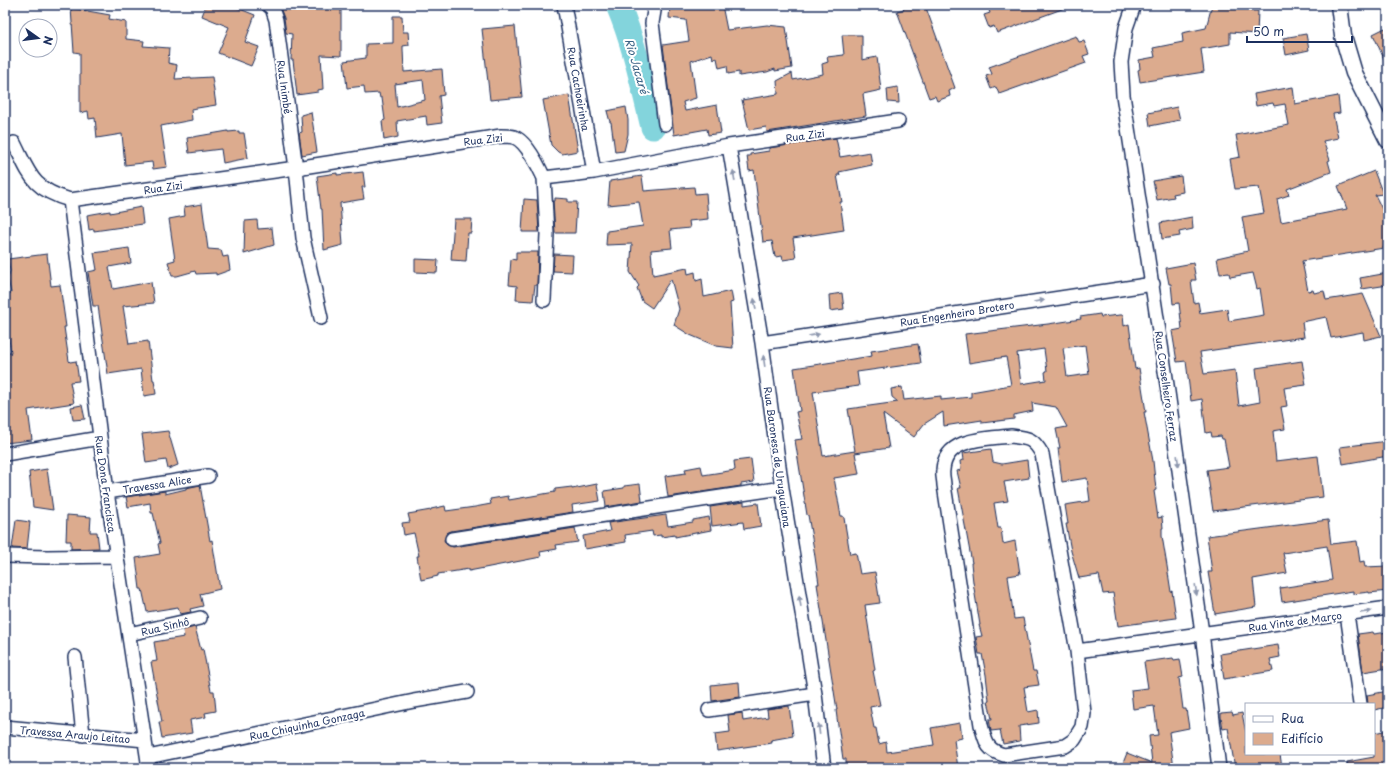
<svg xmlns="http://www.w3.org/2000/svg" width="1393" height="773" font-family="'Playpen Sans',sans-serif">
<rect width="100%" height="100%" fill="#fff"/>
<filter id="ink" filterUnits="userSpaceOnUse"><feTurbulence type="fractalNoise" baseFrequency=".025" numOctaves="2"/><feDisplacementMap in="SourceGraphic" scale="8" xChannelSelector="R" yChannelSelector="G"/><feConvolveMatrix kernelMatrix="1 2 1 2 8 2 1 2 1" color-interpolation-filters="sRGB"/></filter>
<g filter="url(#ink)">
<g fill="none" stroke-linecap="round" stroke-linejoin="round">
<!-- river -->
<path stroke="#83d4dc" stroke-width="25" d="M618,5C635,45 643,86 653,127"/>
</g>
<!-- building -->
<path fill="#dcab8e" stroke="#1b2f5e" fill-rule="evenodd" d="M206,5H230L255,15L245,42L259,47L251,66L218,53L229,27L202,16Z
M279,5H341V56L321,55L323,89L318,90V92L297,95L293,60H291L292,34L286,33L284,18Z
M670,5H722L727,30L767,25L786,27L792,68L775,71V69L767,72L739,76V72L728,74L727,66L719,68L717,58L713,59L712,54L691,61L696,98L683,102L685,111L717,105L721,133L708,135L707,129L674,135L663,45L689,41L686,20L669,18Z
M902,5H925L955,88L949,91L950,96L937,101L935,96L929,98L897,11L904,9Z
M987,5H1070V6L997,33L994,26L989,28L984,15L990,13Z
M1212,5H1251L1250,11H1258L1257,34L1230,32V44L1201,49L1204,72L1140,82L1138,70L1140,69L1139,60L1155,57L1153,48L1183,42L1182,33L1206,28Z
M71,8L110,15L109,19L126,22V39L144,41L143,46L169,48L168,63L177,65L175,79L212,77L216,105L191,109L192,120L161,126L167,167L153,169L152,162L125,165L122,134L97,138L95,118L89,119L88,111L80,113V53L74,52Z
M393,16H402L403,32H408L409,45L403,46V49L404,72L442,69L444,95L439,96L442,123L427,125L426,116L397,121L398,137L384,140L382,121L385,120L382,98H380L379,93L365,94L364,86L347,88L344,61L366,58V44L393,43ZM423,80L425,100L397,107L395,84Z
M515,26L522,97L490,100L482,29Z
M1385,28L1388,35V68L1373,34Z
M1306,34L1309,50L1286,55L1283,38Z
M842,35H862V60L877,57L881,90L863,94L866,116L767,132L766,127L749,130L742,100L778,94L777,81L792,73L793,80L823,74L822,64L828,62L827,57L844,55Z
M1076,36L1079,42L1084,41L1089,54L1083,56L1086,63L999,94L996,87L991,89L986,76L992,74L989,67Z
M898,87L899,103L888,102L887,89Z
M1293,87L1295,104L1338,96L1340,113L1333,114L1338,138L1323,141L1330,160L1328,161L1331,172L1287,189L1289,195L1277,199L1281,222L1347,209L1338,186L1374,171L1383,194L1375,195L1387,219L1384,248L1302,261L1308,291L1313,290L1314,293L1324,291L1326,300L1363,294L1381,336L1364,340L1363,332L1331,338L1326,317L1302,322L1304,337L1200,352L1204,374L1235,370L1239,406L1260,402L1256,368L1302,361L1306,385L1284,388L1287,406L1281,407L1285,429L1273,431L1276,461L1318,456L1323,497L1213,511L1207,470L1229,467L1224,439H1222L1221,436L1212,437L1211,432L1206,433L1202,399L1191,401L1186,361L1177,362L1172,331L1182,329L1179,303L1173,304L1171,284H1169L1166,268L1193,263L1196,280H1191L1194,303L1198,302L1200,313L1227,309L1229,321L1264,315L1260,288L1257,289L1253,273L1230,277L1229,273L1220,274L1217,258L1248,251L1242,217L1264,213L1259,187L1235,189L1230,159L1240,157L1236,135L1289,125L1285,104L1274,106L1273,103L1256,106L1254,94Z
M569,95L578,151L562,154L558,152L551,145L543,100Z
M626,107L628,120V134L624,151L615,152L611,122H610L607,111Z
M1177,107L1180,120L1150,126L1148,113Z
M311,112L317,152L302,155L299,133L302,132L301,115Z
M228,131V132L239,131V133H244L248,158L223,163L221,149L189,153L187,138Z
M836,138L840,157L870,152L872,165L839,172L840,175H837L842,202H840L844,230L793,238L796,258L783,260L782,256L775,257L772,241L763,242L754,170L749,171L747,156H750V154L769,151V148Z
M363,172L365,187H362L364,199L340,203L343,245L324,250L322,209H321L317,176L337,173V175Z
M642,176L644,191L694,187L695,194L706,193L708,219L689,221L690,228L670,230L672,248L651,250L653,275L687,268L688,274L695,272L696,281L702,279L704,297L731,291L733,302L730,303L733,348L716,346L690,335L674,325L679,309L671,279L652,308L642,301L637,288L639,286L630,272L632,244L606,245L607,231L643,226L639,202L608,205L610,181Z
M1181,176L1183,192L1173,194L1174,197L1157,200L1153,181Z
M555,198L568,199V202H577L575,233H555L553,201H555Z
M524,199L537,200L539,232H522Z
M202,204L208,249L221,250L223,257L228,256L230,270L216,275V273L196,274L195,271L177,276H172L168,262L175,260L169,219L185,216L184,207Z
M141,207L143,224L94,231V229L89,230L87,215L110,211V213Z
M1192,217L1193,229L1179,232L1180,236L1162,239L1160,223Z
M454,219H472L471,233H468L466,261L451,260Z
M257,220L258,229L272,228L274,245L244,254L245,221Z
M129,248L131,263L109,267L113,289L151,282L154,303L123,306L129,344L148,341L153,380H154L156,394L144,396L141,369L108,374L98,306H93L88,272L97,270L94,253Z
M516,252H538L537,285H535L533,301L516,300L517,286L509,285L511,259L516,260Z
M47,254L51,286L60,285L66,327H64L69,361L70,362L76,361L79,381L70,382L74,403L28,410L32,440L5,443V352H11L5,314V294L11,293L8,279L10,271L8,259Z
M554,254L573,255L572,272L553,271Z
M415,259L438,260L437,273L415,272Z
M1388,273V285L1362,289L1360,278Z
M842,293L844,309L830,311L829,295Z
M1100,314L1101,317L1120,315H1123L1124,326L1129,324L1135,369L1139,368L1146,412H1144L1153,461L1156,490L1154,491L1158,518L1162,517L1163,528H1162V536L1167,566L1171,592L1172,591L1176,618L1118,626L1113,593L1103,594L1099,575L1079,578L1071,551L1066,524H1068L1065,505L1090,501L1087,478L1062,482L1058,448H1060L1056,429L1067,427L1056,407L1032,403L1033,411L1014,415V419L982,423V420L944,426L943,412L924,424L914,437L883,414L889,448L855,453L859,474L834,478L841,516H843L844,518L850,554L856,553L860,574L875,572L880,603L865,605L875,670L873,671L880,705L870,707L874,728H876L879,744L886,742L887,752L934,745L931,728L960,723L962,738L954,740L958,768H846V759H843L837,718L836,710H837L817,584H819L814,550L808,515H807L795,440L802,439L796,412L800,411L794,368L872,356L871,351L918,344L921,363L857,372L859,386L813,392L823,456L855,451L848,409L898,402L892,397L891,389L902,387L904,400L941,396V400L971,397V392L1011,385L1006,357L969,363L965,334L1048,324L1081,319L1080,317ZM1085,345L1089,374L1067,377L1063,348ZM1044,349L1047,371L1045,372L1046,380L1021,384L1017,353Z
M82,405L85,419L73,420L71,407Z
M168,431L178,465L168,469L166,460L146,463L142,434Z
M1388,441V456L1343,464L1340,447Z
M991,449L993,462L1002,464L1027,460L1029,478L1004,482L1008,501L994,503L998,528H1001L1003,544L1015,541L1020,574L1008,576L1014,619L1023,618L1033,671H1036L1039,685L1024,687L1028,712L1038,710L1039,723L1019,726L1020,741L1003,744L1000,730L991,731L989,719H992L988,701H989L986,675L982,654H979L976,637L982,636L979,625H980L973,582L971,563H972L958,488H961L957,471L961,470L960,461L964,460L963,453Z
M751,459L754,482L741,484V486L668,497L665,476L686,473L685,469L701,466L703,475L735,470L734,461Z
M47,469L53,510L33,507L29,472Z
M597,484L600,501L572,505L573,512L451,531L447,533L444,540L446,544L453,547L575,528L578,542L556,545L557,549L540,552L541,557L469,571V569L438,574V576L421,580L417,556H419L414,533L404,535L402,523L410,522L408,514L431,510V509L445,506L446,511L475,507L491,504L490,499L508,496L509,500L555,492V489L572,487V489Z
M640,484L642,501L606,507L604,491L624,488V486Z
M200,485L210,541L212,540L220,589L200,594L203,606L190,609L191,612L180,614L178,607L147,612L142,589H140L136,558L160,554L158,544L160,543L153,513H151L150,503L128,507L126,497L165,491V494L186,489V488Z
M744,502V505L758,503L761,526L744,529L743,522L712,526L710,507Z
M67,515L91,517L90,532H97L99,548L71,549V541H66Z
M666,515L668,526L693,522V520L709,517L711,530L675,537V535L661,537V535L653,536L652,531L625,535L626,542L585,549L583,536L610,531L608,523Z
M16,520L30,522L27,549L12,548Z
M1328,520L1331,544L1357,541L1360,562L1364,561L1365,567L1388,566V591L1369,593V592L1353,594V591L1282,602L1280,588L1332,580L1327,546L1283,553L1287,573L1253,579L1256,607L1215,614L1208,572H1212L1207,536Z
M195,627L201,650L203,649L211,691H214L216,711L205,713L206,717L190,720L192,733L162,738L159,722H162L151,662L157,661L154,642L184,637L183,630Z
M1373,632L1374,634L1388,632V668L1363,672L1358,634Z
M1278,645L1280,657L1270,659L1273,671L1224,679L1220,654Z
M1173,658L1174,660L1180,659L1183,677L1179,678L1183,709H1186L1189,728L1169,732L1174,768H1121L1127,753L1152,763L1149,736L1158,735L1154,706L1133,709L1131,690L1148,688L1144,662Z
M739,682L740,697L712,701L711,685Z
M1388,691V707L1374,710V704H1368L1367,695Z
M789,706L793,736L771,740L772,743L717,751L715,734L730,732L728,715L742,713L743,721L768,717L767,709Z
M1232,712L1233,715L1242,713L1246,733V754H1280L1282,768H1235L1228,728L1223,729L1221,717V713Z
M1388,730V768H1348L1347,762L1374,757V733Z"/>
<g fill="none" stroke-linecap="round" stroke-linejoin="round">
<defs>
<path id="minor" d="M268,5L272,8L276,20L296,168L303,238L321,318
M564,5L594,172
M655,5L652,23L665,124
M1134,5L1126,28L1121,62L1123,95L1165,371L1202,633L1219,768
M14,143C30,175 32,189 70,200L296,168L501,136C505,136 510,136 514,137C526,141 539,167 544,178L594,172L729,146L898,121
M729,146L762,343L782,488L815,694L824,768
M70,200L107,492L149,768
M544,300L547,234L544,178
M762,343L1153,284
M1011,436C1028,438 1033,438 1042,454L1077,651L1084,713L1082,727L1074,740L1065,746L1004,755C986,750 986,742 981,725L944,485C944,480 942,475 943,470C945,437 987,439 1011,436Z
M5,454L100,438
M107,492L208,476
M452,539L708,499L782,488
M5,556L47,557L117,556
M1347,614L1360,704
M129,634L200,618
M1077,651L1388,608
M75,657L83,735
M709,710L815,694
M5,727L145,740
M148,757L414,701L467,692"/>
<path id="tertiary" d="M1339,5L1343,36L1354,73L1388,140"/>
</defs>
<!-- minor casing -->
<use href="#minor" stroke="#1b2f5e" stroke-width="16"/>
<!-- tertiary casing -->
<use href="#tertiary" stroke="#1b2f5e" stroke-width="19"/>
<!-- minor -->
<use href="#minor" stroke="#fff" stroke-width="13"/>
<!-- tertiary -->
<use href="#tertiary" stroke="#fff" stroke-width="16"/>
</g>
<!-- one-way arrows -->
<defs><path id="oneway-solid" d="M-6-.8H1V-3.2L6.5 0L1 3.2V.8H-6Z"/></defs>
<g fill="#8d97ae">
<use href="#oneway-solid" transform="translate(734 176) rotate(-99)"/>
<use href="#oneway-solid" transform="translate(1039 301) rotate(-9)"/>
<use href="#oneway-solid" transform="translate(755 304) rotate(-99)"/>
<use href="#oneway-solid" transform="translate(814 335) rotate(-9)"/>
<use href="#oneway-solid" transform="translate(764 361) rotate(-98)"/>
<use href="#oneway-solid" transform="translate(1178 461) rotate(82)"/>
<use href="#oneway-solid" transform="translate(1196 590) rotate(82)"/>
<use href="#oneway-solid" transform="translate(800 601) rotate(-99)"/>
<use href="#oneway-solid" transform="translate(1366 612) rotate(-8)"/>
<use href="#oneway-solid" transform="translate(819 729) rotate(-97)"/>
</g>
</g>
<g text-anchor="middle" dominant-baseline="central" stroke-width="4" stroke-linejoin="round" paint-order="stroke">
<!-- street labels -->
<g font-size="10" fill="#1b2f5e" stroke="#fff">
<text transform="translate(285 87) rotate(82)">Rua Inimbé</text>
<text transform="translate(579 89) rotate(80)">Rua Cachoeirinha</text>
<text transform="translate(805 135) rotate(-8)">Rua Zizi</text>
<text transform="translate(483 139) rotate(-7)">Rua Zizi</text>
<text transform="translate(163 187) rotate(-8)">Rua Zizi</text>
<text transform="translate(957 313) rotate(-9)">Rua Engenheiro Brotero</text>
<text transform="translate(1167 386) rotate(82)">Rua Conselheiro Ferraz</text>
<text transform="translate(778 457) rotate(82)">Rua Baronesa de Uruguaiana</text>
<text transform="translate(106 484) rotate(82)">Rua Dona Francisca</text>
<text transform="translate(157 484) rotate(-9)">Travessa Alice</text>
<text transform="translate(1295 621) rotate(-8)">Rua Vinte de Março</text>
<text transform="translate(165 626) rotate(-13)">Rua Sinhô</text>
<text transform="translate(307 724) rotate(-12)">Rua Chiquinha Gonzaga</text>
<text transform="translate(75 734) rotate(5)">Travessa Araujo Leitao</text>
</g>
<!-- water labels -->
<g font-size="11" font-style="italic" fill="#3a6184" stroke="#fff">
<text transform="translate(637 66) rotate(74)">Rio Jacaré</text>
</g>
</g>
<!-- margin -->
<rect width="1393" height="773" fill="none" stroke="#fff" stroke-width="20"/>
<rect x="10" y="10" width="1373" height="753" fill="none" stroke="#1b2f5e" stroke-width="1.5" filter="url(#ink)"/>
<!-- legend -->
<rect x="1245" y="703" width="130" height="52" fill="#ffffff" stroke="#a4acbf"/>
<rect x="1253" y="716" width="20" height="6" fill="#ffffff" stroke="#a4acbf"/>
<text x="1281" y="723" font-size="12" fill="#1b2f5e">Rua</text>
<rect x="1253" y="733" width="20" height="12" fill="#dcab8e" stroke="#a4acbf"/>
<text x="1281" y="743" font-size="12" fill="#1b2f5e">Edifício</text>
<!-- north arrow -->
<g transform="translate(38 38) rotate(104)"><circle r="19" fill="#ffffff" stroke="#a4acbf"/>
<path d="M0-3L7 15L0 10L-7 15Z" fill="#1b2f5e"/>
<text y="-6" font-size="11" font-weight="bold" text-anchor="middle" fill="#1b2f5e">N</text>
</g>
<!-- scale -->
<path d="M1247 36v6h105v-6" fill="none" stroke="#1b2f5e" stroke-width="2"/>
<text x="1253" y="36" font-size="12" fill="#1b2f5e" stroke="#ffffff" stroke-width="3" paint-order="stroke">50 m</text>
</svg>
